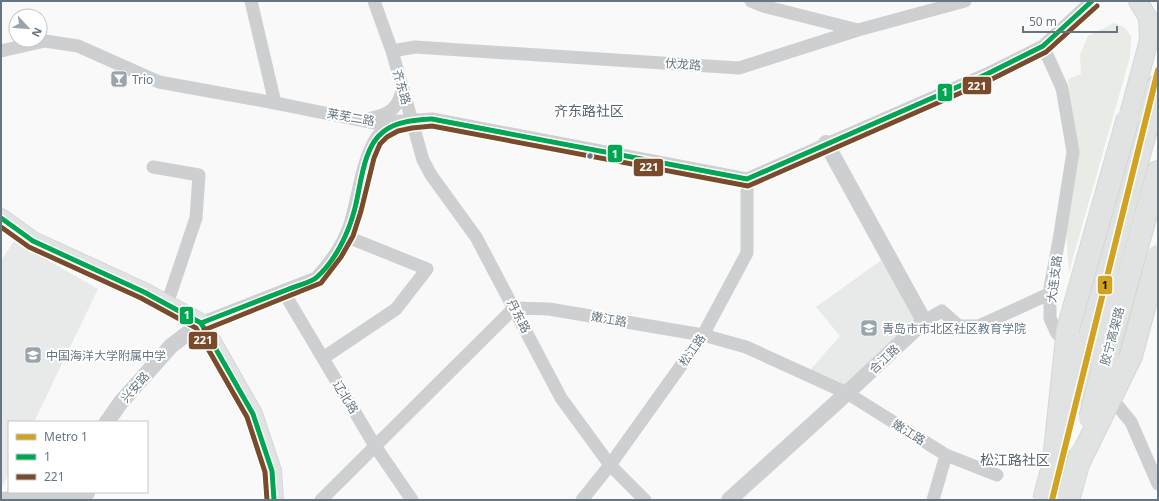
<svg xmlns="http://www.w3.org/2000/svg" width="1159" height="501" font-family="'Noto Sans','Noto Sans SC',sans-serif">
<rect width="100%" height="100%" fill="#f9f9f9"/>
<!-- built -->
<path fill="#e8e9e9" d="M14,241L98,289L34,422H9V473L1,489V261Z
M883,259L914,320L844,386L810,370L840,336L816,307Z"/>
<!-- green -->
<path fill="#e8ebe6" d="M1114,23L1124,27L1131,36L1130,57L1069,272L1066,233L1078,150L1068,79L1081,74L1080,55L1088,36Z"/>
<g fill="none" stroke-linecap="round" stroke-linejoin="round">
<defs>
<path id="secondary" d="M1138,1L1148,18L1156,26
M1128,118L1149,40L1148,18
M1,218L33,241L144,292L201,323L253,414L272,471L274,500"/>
<path id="trunk" d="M1088,340L1158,86
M1109,346L1158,172"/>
</defs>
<!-- secondary casing -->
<use href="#secondary" stroke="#d5d6d7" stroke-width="20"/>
<!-- trunk casing -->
<use href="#trunk" stroke="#d5d6d6" stroke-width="24"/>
<!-- minor -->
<path stroke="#cecfd0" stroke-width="13" d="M251,1L275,103
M374,1L392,51L423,160L431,175L476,237L561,398L610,465L645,500
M751,1L763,6L858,30
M1043,46L1062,88L1073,152L1059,240L1050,288V318L1056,332L1068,346
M1,51L45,41L78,46L159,82L275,103L374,123L432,119L747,179L987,74L1043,46L1092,1
M392,51L415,47L739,68L858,30L965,1
M371,118C391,114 398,108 403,88
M153,167L199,175L196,218L167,304
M283,291L375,446L412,500
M924,321L942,311L959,326H979L1051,293
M201,323L316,278C330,263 344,243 350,224C358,199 362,158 377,137C382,130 393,127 401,124
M323,358L396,309L427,269L345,236
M1107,393L1131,422L1158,484
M321,500L514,308L549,309L703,335L746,347L847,393L946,455L997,475
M582,500L610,465L703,335L747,253V179
M933,500L946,455"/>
<!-- tertiary -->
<path stroke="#cecfd0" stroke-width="16" d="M107,422L121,402L171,346L201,323
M3,500L87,493
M729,500L847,393L924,321L826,143"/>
<!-- secondary -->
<use href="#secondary" stroke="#e1e2e2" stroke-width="18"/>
<!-- trunk -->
<use href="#trunk" stroke="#e1e2e2" stroke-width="22"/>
<defs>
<path id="trunk-bridge" d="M1071,399L1088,340
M1090,418L1109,346
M1054,460L1068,329L1128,118
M1077,466L1131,356L1158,256
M1044,500L1058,447
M1068,500L1081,453"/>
</defs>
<!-- trunk-bridge casing -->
<use href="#trunk-bridge" stroke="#d5d6d6" stroke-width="24" stroke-linecap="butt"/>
<!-- trunk-bridge -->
<use href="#trunk-bridge" stroke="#e1e2e2" stroke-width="22"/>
<defs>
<path id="bus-1" d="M1,218L33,241L144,292L201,323L253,414L272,471L274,500
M201,323C230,312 260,300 289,289C297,285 311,283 317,277C336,260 349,232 355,208C361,185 363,147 383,132C396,121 416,120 432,119L747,179L987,74L1043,46L1092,1"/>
<path id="bus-2" d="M1,227L29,247L141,298L196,328L247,417L265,472L267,500
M204,330L321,283L341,257L353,236L361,211L374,158L380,144L387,137L398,131L412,128L432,126L748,186L990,80L1046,52L1097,6"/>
</defs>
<!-- bus-1 casing -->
<use href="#bus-1" stroke="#fff" stroke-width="8"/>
<!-- bus-2 casing -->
<use href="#bus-2" stroke="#fff" stroke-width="8"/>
<!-- bus-1 -->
<use href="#bus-1" stroke="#00a651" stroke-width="5"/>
<!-- bus-2 -->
<use href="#bus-2" stroke="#7a4b2a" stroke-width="5"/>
<defs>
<path id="metro-1" d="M1052,500L1158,70"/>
</defs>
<!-- metro-1 casing -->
<use href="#metro-1" stroke="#fff" stroke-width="9"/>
<!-- metro-1 -->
<use href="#metro-1" stroke="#d2a221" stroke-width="6"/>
</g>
<!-- icons -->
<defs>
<symbol id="bar-square" viewBox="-11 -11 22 22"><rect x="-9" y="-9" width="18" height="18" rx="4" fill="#99a4ac" stroke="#fff"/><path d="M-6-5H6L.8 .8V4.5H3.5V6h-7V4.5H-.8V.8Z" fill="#fff"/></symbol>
<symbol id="university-square" viewBox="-11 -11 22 22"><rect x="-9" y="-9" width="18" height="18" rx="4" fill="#99a4ac" stroke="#fff"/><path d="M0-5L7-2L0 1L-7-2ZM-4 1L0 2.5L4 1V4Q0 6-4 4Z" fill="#fff"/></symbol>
<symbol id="school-square" viewBox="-11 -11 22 22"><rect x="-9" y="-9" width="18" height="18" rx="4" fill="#99a4ac" stroke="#fff"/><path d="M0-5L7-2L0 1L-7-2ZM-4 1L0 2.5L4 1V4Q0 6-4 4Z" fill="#fff"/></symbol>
</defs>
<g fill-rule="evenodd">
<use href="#bar-square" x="109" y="69" width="20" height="20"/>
<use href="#university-square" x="859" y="318" width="20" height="20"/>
<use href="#school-square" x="23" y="345" width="20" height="20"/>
</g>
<!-- markers -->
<circle fill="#657683" stroke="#fff" stroke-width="1.5" cx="590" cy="156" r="3.5"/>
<g text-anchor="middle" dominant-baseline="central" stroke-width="4" stroke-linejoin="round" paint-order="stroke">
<!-- street labels -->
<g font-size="12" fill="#657683" stroke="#fff">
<text transform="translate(683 64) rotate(4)">伏龙路</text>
<text transform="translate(402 87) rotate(74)">齐东路</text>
<text transform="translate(351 117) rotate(10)">莱芜二路</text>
<text transform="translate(1054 279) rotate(-83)">大连支路</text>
<text transform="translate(519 316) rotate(63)">丹东路</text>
<text transform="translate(609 319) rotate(10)">嫩江路</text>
<text transform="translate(1112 336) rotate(-75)">胶宁高架路</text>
<text transform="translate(692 350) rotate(-55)">松江路</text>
<text transform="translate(884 359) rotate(-43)">合江路</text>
<text transform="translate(135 387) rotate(-49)">兴安路</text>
<text transform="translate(346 397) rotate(59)">辽北路</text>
<text transform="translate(909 432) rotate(32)">嫩江路</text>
</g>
<!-- poi labels -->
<g font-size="12" fill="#657683" stroke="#fff" text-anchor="start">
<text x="132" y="79">Trio</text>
<text x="882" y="328">青岛市市北区社区教育学院</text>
<text x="46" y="355">中国海洋大学附属中学</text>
</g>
<!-- quarter labels -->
<g font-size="14" fill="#57646e" stroke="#fff">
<text x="589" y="110">齐东路社区</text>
<text x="1015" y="459">松江路社区</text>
</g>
</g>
<g stroke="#fff" stroke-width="1.5">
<rect x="962" y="76" width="30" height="19" rx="4" fill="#7a4b2a"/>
<rect x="937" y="83" width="16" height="19" rx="4" fill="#00a651"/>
<rect x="607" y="144" width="16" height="19" rx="4" fill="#00a651"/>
<rect x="633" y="158" width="31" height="19" rx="4" fill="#7a4b2a"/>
<rect x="1097" y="275" width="16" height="20" rx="4" fill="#d2a221"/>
<rect x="179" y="306" width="15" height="19" rx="4" fill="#00a651"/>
<rect x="188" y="331" width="30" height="19" rx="4" fill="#7a4b2a"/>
</g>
<g font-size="11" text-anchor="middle" font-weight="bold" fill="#fff">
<text x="977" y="90">221</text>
<text x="945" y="96">1</text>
<text x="615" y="158">1</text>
<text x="649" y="171">221</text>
<text x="187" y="319">1</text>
<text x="203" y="344">221</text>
</g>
<g font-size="11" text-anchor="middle" font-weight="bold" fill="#111">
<text x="1105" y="289">1</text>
</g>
<!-- border -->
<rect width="1159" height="501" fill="none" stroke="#657683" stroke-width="4"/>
<!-- legend -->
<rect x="8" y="421" width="140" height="72" fill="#ffffff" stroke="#c1c8cd"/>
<rect x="16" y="434" width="20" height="6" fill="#d2a221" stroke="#c1c8cd"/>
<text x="44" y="441" font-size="12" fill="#657683">Metro 1</text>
<rect x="16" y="454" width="20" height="6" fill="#00a651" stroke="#c1c8cd"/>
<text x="44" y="461" font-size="12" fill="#657683">1</text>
<rect x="16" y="474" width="20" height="6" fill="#7a4b2a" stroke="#c1c8cd"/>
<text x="44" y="481" font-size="12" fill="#657683">221</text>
<!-- north arrow -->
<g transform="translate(28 28) rotate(116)"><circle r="19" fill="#ffffff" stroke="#c1c8cd"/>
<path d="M0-3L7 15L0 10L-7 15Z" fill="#99a4ac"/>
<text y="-6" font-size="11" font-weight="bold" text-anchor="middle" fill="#657683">N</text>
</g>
<!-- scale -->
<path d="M1023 26v6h94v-6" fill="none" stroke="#657683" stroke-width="2"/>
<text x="1029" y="26" font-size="12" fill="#657683" stroke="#ffffff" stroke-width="3" paint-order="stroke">50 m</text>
</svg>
